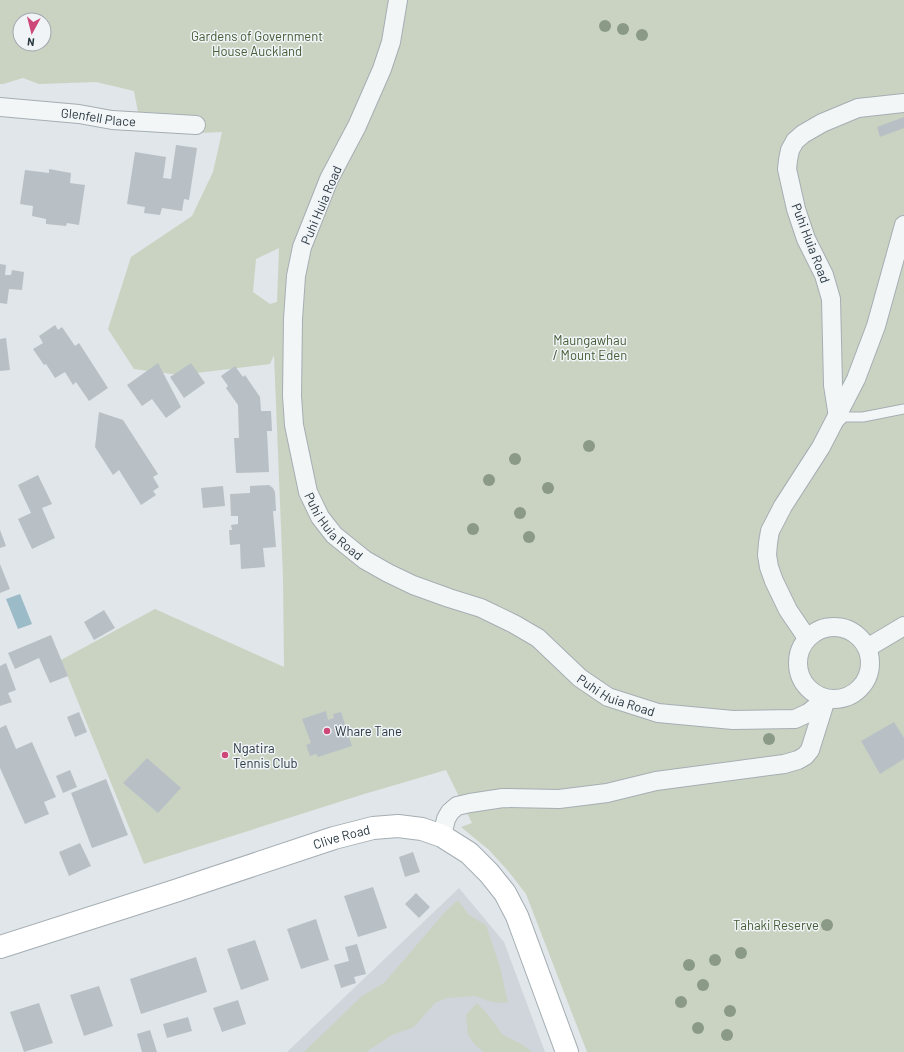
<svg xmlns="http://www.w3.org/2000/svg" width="904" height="1052" font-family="Barlow,sans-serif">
<rect width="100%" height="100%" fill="#e0e6e9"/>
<!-- built -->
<path fill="#cfd5db" d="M459,888L504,942L545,1052H287Z"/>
<!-- green -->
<path fill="#cad3c2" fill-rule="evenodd" d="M0,0H904V1052H587L526,894L509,872L489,850L461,827L472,823L446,770L361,795L144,864L61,660L155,609L284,667L283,577L274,355L270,364L180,375L134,369L108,329L131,257L192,216L213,172L222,132L177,134L159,113L138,112L134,91L96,82L39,84L23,78L3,84H0ZM20,20H44V44H20ZM279,248L277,302L270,304L253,292L256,259Z
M458,900L469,915L486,925L500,967L508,1003L492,1002L475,996L447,998L435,1003L414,1027L392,1035L366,1052H304L362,996L384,983L444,913Z
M477,1003L486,1012L503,1035L521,1044L532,1052H484L475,1045L468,1035L466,1015Z"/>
<!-- water -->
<path fill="#9cbbc9" d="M20,594L32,624L18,629L6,599Z"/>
<!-- building -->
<path fill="#b8c0c6" d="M904,117V128L880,137L877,127Z
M176,145L197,148L189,200L184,199L182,211L162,208L160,215L144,213L145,207L127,204L135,152L166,157L163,178L171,179Z
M49,169L71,173L70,183L85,185L79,225L67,223L66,226L46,224V219L32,216L33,206L20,204L25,170L49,173Z
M0,264L6,265L5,275H11L12,270L24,272L22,290L9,289L7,304L0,303Z
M55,325L58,330L62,327L75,346L79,343L108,388L89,401L76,382L73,385L65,372L55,378L46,364L44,365L33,349L43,343L39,336Z
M6,338L10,370L0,371V339Z
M158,363L181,407L166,418L152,399L142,406L127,385Z
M191,363L205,383L184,398L170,377Z
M235,366L243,377L245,375L260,397L261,411H271L272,431H267L269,472L236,473L234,438H239L238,405L226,388L228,386L221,376Z
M99,412L123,420L158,474L153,477L159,487L153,491L156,495L141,505L119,470L113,475L95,447Z
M38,475L52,504L42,508L55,538L32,549L18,519L31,513L18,485Z
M269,485L273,488L275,492L276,511H273L276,547L263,548L265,567L241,569L240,544L230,545L229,530H232L231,525L238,524V516H231L230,494L250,493V486Z
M223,486L225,506L203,508L201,488Z
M0,530L6,546L0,548Z
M0,564L10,589L0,593Z
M104,610L115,628L94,640L84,622Z
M51,635L68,676L50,683L39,658L15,669L8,653Z
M6,663L16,690L8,693L12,702L0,706V666Z
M326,711L328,720L334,718L333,714L341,712L352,746L318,757L316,754L310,756L306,745L311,743L302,719Z
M79,712L87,732L75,737L67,717Z
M894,722L904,738V759L880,774L861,741Z
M6,725L16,749L32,742L56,797L44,802L49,814L25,824L0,768V728Z
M147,758L181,788L158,813L123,783Z
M70,770L77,787L63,793L56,776Z
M106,779L128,835L92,848L71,793Z
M80,843L91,866L69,876L59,852Z
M413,852L420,872L405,877L399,857Z
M373,887L387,928L358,937L344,896Z
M416,893L430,907L419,918L405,904Z
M316,919L329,960L301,969L287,929Z
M255,940L269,980L241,990L227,949Z
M357,944L366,974L354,977L356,983L341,988L334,965L349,961L345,947Z
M196,957L207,992L141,1014L130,979Z
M99,986L113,1026L84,1036L70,995Z
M238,1000L246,1024L222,1032L213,1008Z
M39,1003L53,1043L24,1052L10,1012Z
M188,1017L192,1031L167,1038L163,1024Z
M150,1030L157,1052H142L137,1034Z"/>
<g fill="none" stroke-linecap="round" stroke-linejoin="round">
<defs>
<path id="lane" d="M838,417H863L904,409"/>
<g id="street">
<path id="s1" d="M398,0L391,42L382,69L357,126L329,179L302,247L296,276L293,319L292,396L294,425L308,492L320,517L334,535L365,560L388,573L413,585L449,598L481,608L514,624L538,638L580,678L608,697L658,713L733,720L795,719L808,713L826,699"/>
<path id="s2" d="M0,107L79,114L112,120L196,125"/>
<path d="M838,417L833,385L831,299L824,275L806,239L796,209L787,169L788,160L790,150L795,141L803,134L822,123L858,108L904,103"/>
<circle cx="834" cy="663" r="36"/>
<path d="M807,638L788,610L774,581L769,567L767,555L768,543L770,531L783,506L821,447L856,379L876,326L904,225"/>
<path d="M867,648L904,626"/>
<path d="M442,836L446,819L450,812L457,806L470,803L503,798L559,799L607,793L656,781L784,764L798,760L805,756L810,750L826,699"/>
</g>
<g id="secondary">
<path id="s3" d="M0,947L175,891L334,838L373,828L398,826L422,829L442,836L469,853L489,873L505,893L517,916L567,1052"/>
</g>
</defs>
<!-- lane casing -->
<use href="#lane" stroke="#a5aeb3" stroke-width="11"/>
<!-- street casing -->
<use href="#street" stroke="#a5aeb3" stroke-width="20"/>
<!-- secondary casing -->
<use href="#secondary" stroke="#a5aeb3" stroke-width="24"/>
<!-- lane -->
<use href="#lane" stroke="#f3f6f7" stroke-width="9"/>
<!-- street -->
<use href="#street" stroke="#f3f6f7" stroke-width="18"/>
<!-- secondary -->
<use href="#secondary" stroke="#fff" stroke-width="22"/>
</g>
<!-- trees -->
<g fill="#8b9a87">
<circle cx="605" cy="26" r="6"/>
<circle cx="623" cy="29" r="6"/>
<circle cx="642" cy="35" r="6"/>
<circle cx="589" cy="446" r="6"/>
<circle cx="515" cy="459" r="6"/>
<circle cx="489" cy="480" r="6"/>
<circle cx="548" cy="488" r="6"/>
<circle cx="520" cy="513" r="6"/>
<circle cx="473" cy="529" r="6"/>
<circle cx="529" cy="537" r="6"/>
<circle cx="769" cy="739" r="6"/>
<circle cx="827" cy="925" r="6"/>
<circle cx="741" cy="953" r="6"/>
<circle cx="715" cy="960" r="6"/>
<circle cx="689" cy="965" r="6"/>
<circle cx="703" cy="985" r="6"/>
<circle cx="681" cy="1002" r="6"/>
<circle cx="730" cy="1011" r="6"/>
<circle cx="698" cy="1028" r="6"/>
<circle cx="727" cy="1035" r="6"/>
</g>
<!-- markers -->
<g fill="#cd4777" stroke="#f0f4f7" stroke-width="1.5">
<circle cx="327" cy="731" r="4"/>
<circle cx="225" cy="755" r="4"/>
</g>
<g text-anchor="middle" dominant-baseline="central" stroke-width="3" stroke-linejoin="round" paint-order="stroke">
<!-- park labels -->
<g font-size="13" fill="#465c36" stroke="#f0f4f7">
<text x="257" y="36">Gardens of Government<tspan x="257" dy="15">House Auckland</tspan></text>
<text x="590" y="340">Maungawhau<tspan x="590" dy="15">/ Mount Eden</tspan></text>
<text x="776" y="925">Tahaki Reserve</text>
</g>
<!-- street labels -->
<g font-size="13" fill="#293741" stroke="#f0f4f7">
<text stroke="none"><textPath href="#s2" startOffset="99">Glenfell Place</textPath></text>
<text transform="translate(321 205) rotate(-67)">Puhi Huia Road</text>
<text transform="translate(811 243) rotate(69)">Puhi Huia Road</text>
<text stroke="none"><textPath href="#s1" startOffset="557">Puhi Huia Road</textPath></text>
<text stroke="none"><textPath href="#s1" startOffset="893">Puhi Huia Road</textPath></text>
<text stroke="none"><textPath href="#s3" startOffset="359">Clive Road</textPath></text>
</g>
<!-- poi labels -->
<g font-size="13" fill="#293741" stroke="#f0f4f7" text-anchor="start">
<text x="335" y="731">Whare Tane</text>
<text x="233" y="748">Ngatira<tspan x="233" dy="15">Tennis Club</tspan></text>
</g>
</g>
<!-- north arrow -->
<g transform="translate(32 32) rotate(187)"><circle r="19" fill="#f0f4f7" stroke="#a0a8ae"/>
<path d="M0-3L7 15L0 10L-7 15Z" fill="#cd4777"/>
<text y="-6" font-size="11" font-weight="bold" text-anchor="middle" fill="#293741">N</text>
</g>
</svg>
